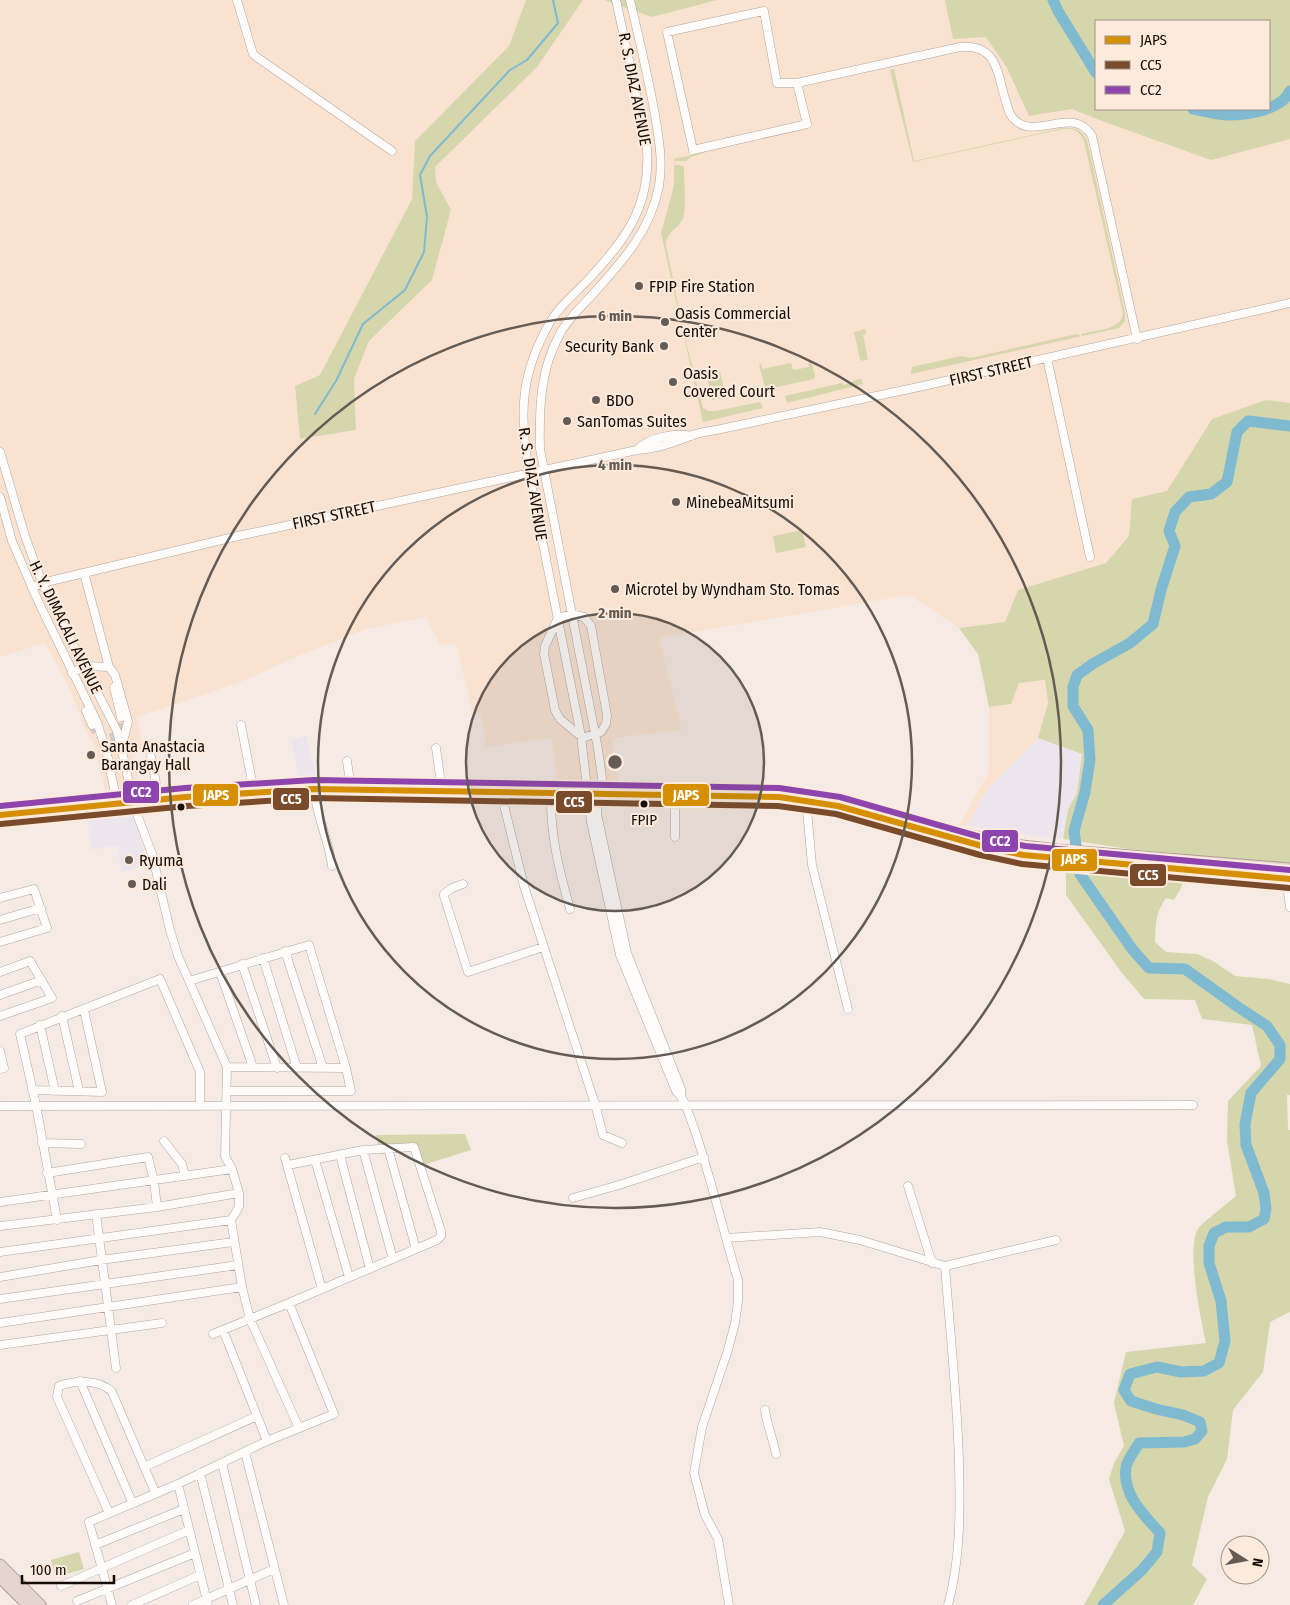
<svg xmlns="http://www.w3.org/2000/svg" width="1290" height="1605" font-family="'Fira Sans Condensed',sans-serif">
<rect width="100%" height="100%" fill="#f5ebe4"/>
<!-- commercial -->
<path fill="#ede5ed" d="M306,735L316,776L299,777L291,740Z
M1038,738L1082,754L1077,793L1068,810L1063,839L967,826L987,790Z
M128,808L137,826L148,865L121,872L118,845L91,850L87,814Z"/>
<!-- built -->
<path fill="#fae2d0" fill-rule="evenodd" d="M0,0H526L509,46L415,141L412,199L320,375L295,386L300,439L356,430L354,379L369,341L432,280L451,210L435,182V167L537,67L583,0H1290V403L1266,400L1212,419L1167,491L1132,499L1129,536L1106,563L1018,590L1005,622L959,628L909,595L659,638L682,730L612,738L619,783L557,784L552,738L486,747L481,714L473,715L456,643L440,645L426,617L366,629L298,656L248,679L136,718L144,748L132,751L140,789L105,790L93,741H90L70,689L45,643L0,657ZM1096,21H1269V109H1096Z
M1045,680L1048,703L1038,738L987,790L967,826L959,825L989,772V707L1011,704L1019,683Z"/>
<!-- green -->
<path fill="#d5d6ab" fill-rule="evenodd" d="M526,0H583L537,67L435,167L436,182L451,210L432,280L369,341L354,379L356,430L300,439L295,386L320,375L412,199L415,141L509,46Z
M604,0H717L652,17Z
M945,0H1290V139L1211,160L1102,121L1072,109L1029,116L1007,68L986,37L953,39ZM1096,21H1269V109H1096Z
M894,69L914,161L1063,128C1075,127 1081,130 1087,140L1125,313V321L1119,328L911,374L912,367L961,356L971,358L1072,335L1079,334L1080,337L1082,336L1081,334C1095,330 1122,330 1123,313L1084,141C1080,131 1073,128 1063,129L913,162L890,70Z
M709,151L691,157L686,161H674L675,165H680L684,167C684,181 686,203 684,215C681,229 666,230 666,245L684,334L703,408L708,411H716L760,402L763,408L703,422L661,233L674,186V159Z
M865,329L866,334L863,335L868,359L863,361L860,359L854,332Z
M808,361H811L815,376L814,379L768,389L765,388L759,364H761L762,369L791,363L793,370L809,367Z
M720,371L726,397L712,400L706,374Z
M859,379L862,380L863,384L787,403L785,396L842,383L844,385Z
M1266,400L1290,403V863L1128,849L1063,839L1068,810L1077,793L1082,754L1038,738L1048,703L1045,680L1019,683L1011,704L989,707L978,654L959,628L1005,622L1018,590L1106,563L1129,536L1132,499L1167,491L1212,419Z
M802,530L806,547L776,553L773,536Z
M1066,865L1117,869L1127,872L1185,875L1181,888L1174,900L1166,898C1156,911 1155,926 1155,942L1166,952L1197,954L1213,961L1235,976L1268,979L1290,984V1095H1287L1288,1130H1290V1312L1270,1322L1263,1372L1233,1410L1227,1459L1208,1497L1192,1565L1207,1579L1193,1605H1084L1125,1531L1109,1479L1114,1463L1124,1446L1114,1403L1126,1352L1206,1343C1201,1320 1186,1249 1198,1229C1200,1224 1230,1202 1236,1196L1227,1141L1228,1101L1261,1066L1252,1025L1202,1019L1195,1000L1144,999L1122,973L1066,895Z
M465,1134L471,1150L423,1165L415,1144H378L376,1135Z
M79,1552L84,1569L56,1577L51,1560Z"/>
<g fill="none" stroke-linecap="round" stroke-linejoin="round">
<!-- stream -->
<path stroke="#7fbad0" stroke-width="2" d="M315,414L336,381L363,324L405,290L424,252L427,217L420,175L430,156L510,70L527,60L558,23L553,0"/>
<!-- river -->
<path stroke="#7fbad0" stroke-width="11" d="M1053,0L1058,11L1096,73
M1193,109C1204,111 1217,115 1228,115C1247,115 1282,110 1290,91
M1103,1605L1142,1570L1157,1552L1160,1533C1144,1515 1122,1495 1126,1467C1127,1460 1135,1450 1139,1443L1184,1442L1195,1439L1202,1431L1200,1422L1183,1415L1156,1409L1131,1401L1124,1390L1130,1374L1157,1367L1181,1372L1204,1371L1219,1363L1225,1341L1221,1301L1209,1263V1246L1214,1233L1226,1227H1249L1264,1219L1266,1209L1264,1193L1246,1145L1245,1124L1251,1093L1280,1059V1045L1267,1026L1238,1007L1185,969L1149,968L1132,949L1080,874L1074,831L1085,792L1090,760L1088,730L1073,706V687L1077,675L1094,663L1130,643L1153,624L1161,590L1175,546L1169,531L1175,512L1189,497L1211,494L1227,482L1237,432L1248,421L1290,426"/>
<!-- minor-tunnel -->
<path stroke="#d4cac3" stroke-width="8" stroke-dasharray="8 4" stroke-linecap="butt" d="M92,725C100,747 125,739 121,717"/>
<defs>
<path id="minor" d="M237,0L253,54L258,58L392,151
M616,0L646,139C654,203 627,239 585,283C574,294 560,306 552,319C520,372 519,414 529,473L581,736L591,822L620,955L676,1091C686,1100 689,1116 694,1128C711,1178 723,1230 738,1280V1301L735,1323L728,1350L702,1427L694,1473L705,1515L718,1539L729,1605
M630,0C639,38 648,76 655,115C659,139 663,162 659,186C651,230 622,262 593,294C582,306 569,318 561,332C540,368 539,408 540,449L598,749L602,778L597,801V814L627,953L681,1089V1095
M797,83L807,124L693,150L667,32L764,11L777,83H797L960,47C998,44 997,73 1006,102C1008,108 1009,115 1014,119C1034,142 1074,104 1092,136L1137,339
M1047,358L1090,557
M637,450C648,438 675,432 691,436
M0,452L25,536L42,583L117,731L126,768L132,801L152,854L170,930L178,956L227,1067L225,1156L232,1169L239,1193V1207L231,1220L242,1287L250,1319L299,1428
M0,497L12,541L38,601L97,722L107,754L117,803
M84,573L109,667L115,675L128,721L122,746
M32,588L42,583L238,536L637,450C656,449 673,443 690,436C700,432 711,431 721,429L923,386L1290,303
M571,614L584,617L591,626L607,715L606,724L601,732L585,737L578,734L560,719L555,710L544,654L545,646L558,618Z
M72,673L85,666L109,667
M114,687L121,717
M86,711L92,725
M241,725L254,792
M436,748L442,791
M151,757L159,799
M347,761L351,789
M314,789C316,816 329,840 332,866
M501,793L524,886L595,1104L603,1135L622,1143
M551,793C550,834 559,870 570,909
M675,796V837
M806,799L812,865L848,1009
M1286,879L1290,907
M463,884L452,888L444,894V896L468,972L543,947
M0,898L34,889L47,928L0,942
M0,920L41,908
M285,951L323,1068
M263,958L297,1068
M242,964L277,1068
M0,972L30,961L52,998L0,1016
M220,972L253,1067
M189,981L309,945L346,1068
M0,995L42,980
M62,1016L79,1091
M40,1025L55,1091
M0,1051L4,1068L0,1069
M32,1090L102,1092L84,1010
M227,1091H351L346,1068L227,1067
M0,1106L1193,1105
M164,1141L182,1164L185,1176
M42,1143L81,1144
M388,1148L416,1249
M363,1150L393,1259
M340,1155L370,1269
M285,1158L322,1289
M315,1160L349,1277
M47,1173L148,1157L154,1181L157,1207
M908,1186L932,1263
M573,1198L619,1185L704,1157
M0,1202L232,1169
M96,1214L116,1368
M57,1220L36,1105L20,1034L160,979L200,1072V1105
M0,1226L157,1207L239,1193
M726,1238L820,1232L860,1240L945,1266L1056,1240
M0,1252L231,1220
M945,1266C950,1331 957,1396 959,1461C960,1509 961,1558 948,1605
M0,1277L101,1260L233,1242
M0,1299L238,1265
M0,1323L242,1287
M223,1330L267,1441
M213,1334L289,1303L437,1240L441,1236V1231L414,1147L363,1150L288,1165
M0,1345L162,1323
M80,1381L132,1502
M765,1410C767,1425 773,1439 776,1454
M245,1452L284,1605
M222,1463L256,1605
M144,1467L257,1416
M200,1473L233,1605
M178,1484L208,1605
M109,1513L57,1397L59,1386C75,1380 100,1379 112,1392L155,1492
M95,1545L184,1509
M61,1586L189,1530
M77,1601L195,1553
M112,1605L89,1522L178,1484L267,1441L334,1414L289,1303
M132,1605L200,1575
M193,1605L274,1569"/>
<path id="highway" d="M0,815L186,797L314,789L403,790L779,797C859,802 933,838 1011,853C1044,859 1078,861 1112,864C1172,869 1231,873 1290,879
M952,832L1014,845L1057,850L1290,869
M0,1565L40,1605
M0,1577L28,1605"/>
</defs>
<!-- minor casing -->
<use href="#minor" stroke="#afa69f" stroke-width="9"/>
<!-- highway casing -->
<use href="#highway" stroke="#b19d94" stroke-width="13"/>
<!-- minor -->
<use href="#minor" stroke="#fefcfb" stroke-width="8"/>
<!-- highway -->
<use href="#highway" stroke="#e4d4ce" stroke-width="11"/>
<defs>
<path id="bus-1" d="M0,815L186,797L314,789L779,797L838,806L982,846L1023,855L1290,879"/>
<path id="bus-2" d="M1,824L187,806L314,798L778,806L836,814L980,855L1022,864L1289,888"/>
<path id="bus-3" d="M0,806L185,788L314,780L779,788L840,797L984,838L1025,846L1290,870"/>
</defs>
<!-- bus-1 casing -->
<use href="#bus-1" stroke="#fceadd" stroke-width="10"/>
<!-- bus-2 casing -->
<use href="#bus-2" stroke="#fceadd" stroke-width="10"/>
<!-- bus-3 casing -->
<use href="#bus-3" stroke="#fceadd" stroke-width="10"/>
<!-- bus-1 -->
<use href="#bus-1" stroke="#d58f01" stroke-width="6"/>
<!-- bus-2 -->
<use href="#bus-2" stroke="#7a4b2a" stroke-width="6"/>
<!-- bus-3 -->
<use href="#bus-3" stroke="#8e44ad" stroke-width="6"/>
</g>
<!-- distance rings -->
<circle cx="615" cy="762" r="149" fill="#645b54" fill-opacity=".12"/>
<g fill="none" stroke="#645b54" stroke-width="2.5">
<circle cx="615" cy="762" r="149"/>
<circle cx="615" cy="762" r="297"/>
<circle cx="615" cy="762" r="446"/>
</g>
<!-- markers -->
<g fill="#645b54" stroke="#fceadd" stroke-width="2">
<circle cx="639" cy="286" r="5"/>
<circle cx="665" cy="322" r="5"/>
<circle cx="664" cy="346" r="5"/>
<circle cx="673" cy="382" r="5"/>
<circle cx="596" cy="400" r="5"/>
<circle cx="567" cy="421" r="5"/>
<circle cx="676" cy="502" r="5"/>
<circle cx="615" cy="589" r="5"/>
<circle cx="91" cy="755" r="5"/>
<circle cx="129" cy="860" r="5"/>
<circle cx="132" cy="884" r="5"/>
</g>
<g fill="#160d06" stroke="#fceadd" stroke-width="2">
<circle cx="644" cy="804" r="4.5"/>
<circle cx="181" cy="807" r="4.5"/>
</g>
<g text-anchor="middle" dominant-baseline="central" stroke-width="4" stroke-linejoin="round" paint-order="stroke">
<!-- bus labels -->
<g font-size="15" fill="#160d06" stroke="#fceadd">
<text x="644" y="820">FPIP</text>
</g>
<!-- street labels -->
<g font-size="16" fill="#160d06" stroke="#fceadd">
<text transform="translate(635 89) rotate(79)">R. S. DIAZ AVENUE</text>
<text transform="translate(991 371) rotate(-13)">FIRST STREET</text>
<text transform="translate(533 484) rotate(81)">R. S. DIAZ AVENUE</text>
<text transform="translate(334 515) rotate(-12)">FIRST STREET</text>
<text transform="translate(66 627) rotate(64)">H. Y. DIMACALI AVENUE</text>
</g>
<!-- poi labels -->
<g font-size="16" fill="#160d06" stroke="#fceadd" text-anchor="start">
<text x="649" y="286">FPIP Fire Station</text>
<text x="675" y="313">Oasis Commercial<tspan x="675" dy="18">Center</tspan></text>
<text x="654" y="346" text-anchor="end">Security Bank</text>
<text x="683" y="373">Oasis<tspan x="683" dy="18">Covered Court</tspan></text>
<text x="606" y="400">BDO</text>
<text x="577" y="421">SanTomas Suites</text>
<text x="686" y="502">MinebeaMitsumi</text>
<text x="625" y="589">Microtel by Wyndham Sto. Tomas</text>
<text x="101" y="746">Santa Anastacia<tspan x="101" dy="18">Barangay Hall</tspan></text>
<text x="139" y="860">Ryuma</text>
<text x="142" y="884">Dali</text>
</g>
</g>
<circle cx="615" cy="762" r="8" fill="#645b54" stroke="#fceadd" stroke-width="2.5"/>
<g font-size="15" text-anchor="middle" font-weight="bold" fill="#645b54" stroke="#fceadd" stroke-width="4" stroke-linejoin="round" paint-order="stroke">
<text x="615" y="321">6 min</text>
<text x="615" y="470">4 min</text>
<text x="615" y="618">2 min</text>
</g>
<g stroke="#fceadd" stroke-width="2">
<rect x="122" y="780" width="38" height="24" rx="5" fill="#8e44ad"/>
<rect x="192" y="783" width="47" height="24" rx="5" fill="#d58f01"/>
<rect x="662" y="783" width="48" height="24" rx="5" fill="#d58f01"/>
<rect x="272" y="787" width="38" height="24" rx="5" fill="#7a4b2a"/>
<rect x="555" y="790" width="38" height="24" rx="5" fill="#7a4b2a"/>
<rect x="981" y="829" width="38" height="24" rx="5" fill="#8e44ad"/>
<rect x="1051" y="848" width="47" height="24" rx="5" fill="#d58f01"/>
<rect x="1129" y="863" width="38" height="24" rx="5" fill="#7a4b2a"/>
</g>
<g font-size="14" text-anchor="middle" font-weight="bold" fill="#fff">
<text x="141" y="797">CC2</text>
<text x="216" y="800">JAPS</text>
<text x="686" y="800">JAPS</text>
<text x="291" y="804">CC5</text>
<text x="574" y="807">CC5</text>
<text x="1000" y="846">CC2</text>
<text x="1074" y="864">JAPS</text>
<text x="1148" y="880">CC5</text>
</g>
<!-- legend -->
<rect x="1095" y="20" width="175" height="90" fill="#fceadd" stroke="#a09287"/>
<rect x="1105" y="36" width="25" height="8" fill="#d58f01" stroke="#a09287"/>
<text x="1140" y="45" font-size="15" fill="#160d06">JAPS</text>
<rect x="1105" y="61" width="25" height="8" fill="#7a4b2a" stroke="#a09287"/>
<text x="1140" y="70" font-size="15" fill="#160d06">CC5</text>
<rect x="1105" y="86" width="25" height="8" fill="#8e44ad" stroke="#a09287"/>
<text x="1140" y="95" font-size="15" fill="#160d06">CC2</text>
<!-- north arrow -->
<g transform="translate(1245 1560) rotate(101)"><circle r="24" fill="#fceadd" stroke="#a09287"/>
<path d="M0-4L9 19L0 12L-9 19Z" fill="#645b54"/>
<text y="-8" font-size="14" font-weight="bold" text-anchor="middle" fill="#160d06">N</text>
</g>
<!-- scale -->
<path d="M22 1575v8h92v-8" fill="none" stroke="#160d06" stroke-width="2.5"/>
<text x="30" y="1575" font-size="15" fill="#160d06" stroke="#fceadd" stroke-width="4" paint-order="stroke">100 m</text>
</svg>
